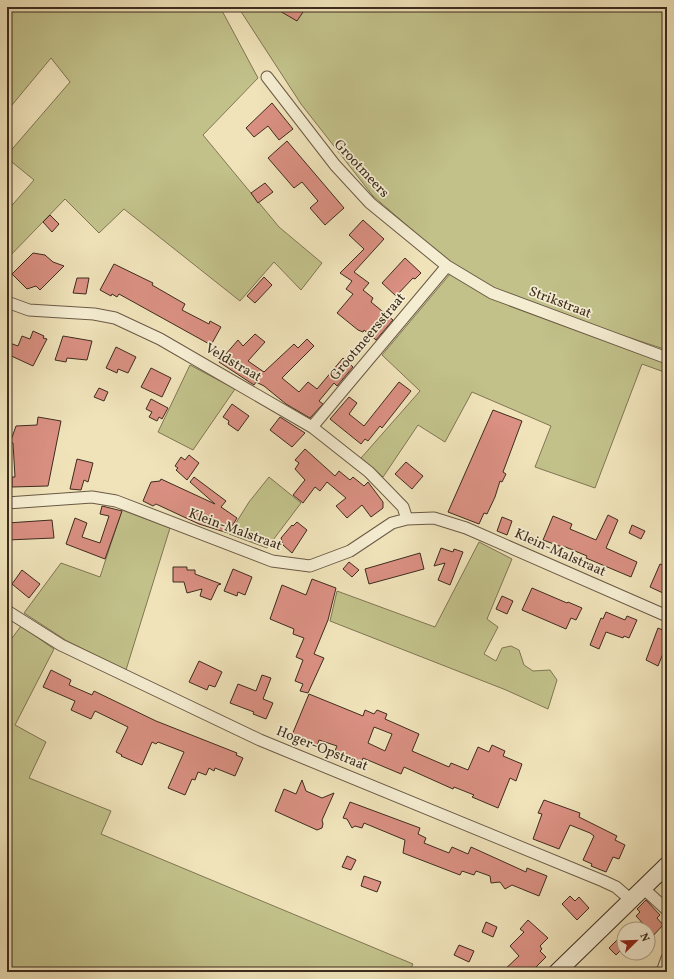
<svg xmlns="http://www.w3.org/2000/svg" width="674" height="979" font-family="Vollkorn,serif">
<rect width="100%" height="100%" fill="#f0e3ba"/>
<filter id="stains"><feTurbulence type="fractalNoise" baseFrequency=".005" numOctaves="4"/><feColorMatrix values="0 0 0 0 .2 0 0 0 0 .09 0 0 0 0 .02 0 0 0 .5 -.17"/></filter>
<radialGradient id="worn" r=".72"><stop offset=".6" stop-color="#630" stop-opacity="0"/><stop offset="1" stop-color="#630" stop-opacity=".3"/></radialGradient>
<!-- green -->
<path fill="#c2c18a" stroke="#807654" d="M7,7H220L258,78L203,135L279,227L322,263L301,290L274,262L240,301L124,209L99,233L65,199L7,259V211L34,180L7,158V155L70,82L51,58L7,111Z
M238,7H667V350L579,321L538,304L491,288L447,260L373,196L301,104Z
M450,274L667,362V373L642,364L595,488L535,467L551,426L472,392L445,442L418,425L383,477L361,458L420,391L382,355Z
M190,365L235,389L193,450L158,432Z
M269,477L301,503L267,548L229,534L249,502Z
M122,510L170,528L126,670L67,641L24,613L61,563L100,577Z
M479,542L512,559L487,619L498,627L484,654L496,661L502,648L511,646L519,650L524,665L533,671L550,670L557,680L548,709L506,690L330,621L337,591L435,627Z
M21,626L54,649L15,725L46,742L29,778L111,811L101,834L413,964L409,972H7V645Z"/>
<!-- building -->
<path fill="#da9082" stroke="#3e2c1e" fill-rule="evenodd" d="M273,7H294L303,12L297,21Z
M272,103L293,129L279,140L268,126L254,137L246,128Z
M287,141L344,208L325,225L310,208L318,201L302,182L294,188L268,158Z
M265,183L273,192L258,203L251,193Z
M50,215L59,224L52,232L43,222Z
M363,220L384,239L354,272L369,283L363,290L373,298L371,302L393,320L376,340L364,330L363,332L358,330L337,313L353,294L346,289L352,281L340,273L364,249L349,235Z
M33,253L45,255L53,262L64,266L40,290L36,286L27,289L12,274Z
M405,258L421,273L415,279L413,278L396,296L382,283Z
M114,264L153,283L152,285L185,304L182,310L209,324L210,321L221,327L211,345L119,294L117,297L112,294L111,296L100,290Z
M264,277L272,285L255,303L247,296Z
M77,278H89L86,294L73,293Z
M33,331L44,336L43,338L47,339L33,366L7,354V342L18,346L22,336L30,339Z
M255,334L265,342L248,361L264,372L294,344L298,348L307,339L314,346L282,378L299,392L308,382L317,389L343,358L353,367L337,386L334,383L319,401L323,404L310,418L286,404L264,386L256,382L254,385L219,362L238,340L243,346Z
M63,336L92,341L87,360L67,358L66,362L55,360Z
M116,347L136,357L128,373L118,369L117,373L106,368Z
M151,368L171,378L162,397L141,387Z
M399,382L411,391L382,428L380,426L368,441L365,439L361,444L330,419L349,397L357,403L349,414L364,426Z
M99,388L108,392L104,401L94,397Z
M151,399L168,408L162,419L159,417L157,421L149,417L152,412L146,409Z
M232,404L249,416L238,431L228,424L229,421L223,417Z
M493,410L522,421L503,472L506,474L502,482L500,481L495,497L487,514L484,513L479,524L448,512Z
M38,417L61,421L48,486L12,487V477H15L13,443H10L16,426L37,425Z
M280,417L305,433L292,447L270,430Z
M305,449L335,476L339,471L350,480L353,477L364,486L368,482L383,502V508L371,517L362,505L347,518L336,506L346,498L327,482L320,491L315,487L303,503L293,495L305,480L295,469L299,463L295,460Z
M189,455L199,463L187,480L176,470L178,468L175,466L181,457L185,460Z
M77,459L93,463L88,482L84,480L81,490L70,489Z
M406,462L423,476L412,489L395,474Z
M194,477L226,501L221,507L237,518L228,533L199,524L156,504L153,506L143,501L151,482L160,481L161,479L215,504L190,482Z
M102,506L122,511L105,559L66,544L75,518L87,523L82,537L100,543L109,516L100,514Z
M608,515L618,520L606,548L637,562L631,577L586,558L587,556L563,546L562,547L543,540L553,516L572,524L570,529L596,540Z
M502,517L512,521L507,535L497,531Z
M52,520L54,538L7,540V523Z
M297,522L307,530L292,553L283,545L281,538L292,525L293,526Z
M632,525L645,531L641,539L629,533Z
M441,548L453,552L454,549L463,552L450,585L438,580L445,563L434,566Z
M420,553L424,569L369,584L365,569Z
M349,562L359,570L352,577L343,569Z
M660,564L667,567V585L663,593L650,587Z
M173,567H187V570H195V574L221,584L218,585L211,600L200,596L202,589L187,593L184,582H173Z
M233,569L252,577L245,595L238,592L237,596L224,591Z
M22,570L40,584L29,598L12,584Z
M312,579L336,588L328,620L314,654L324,658L308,693L300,691L303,684L295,681L303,660L296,657L304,638L293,634L294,629L270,619L282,585L306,595Z
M532,588L567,603L568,602L582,608L576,620L571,618L566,629L522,610Z
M502,596L513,601L507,614L496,609Z
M606,612L625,620L627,616L637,620L629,638L624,636L623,638L606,632L599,649L590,645L601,618L603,619Z
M658,628L667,632V652L664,651L658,666L646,660Z
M199,661L222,672L215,687L209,685L207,690L189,682Z
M51,670L71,680L69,685L92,695L94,691L156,721L237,753L236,755L243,758L235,776L215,768L214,771L209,768L206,775L198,772L195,780L192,779L185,795L168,788L184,752L158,742L156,744L152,742L142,765L121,756L122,755L116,752L128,727L95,711L91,719L71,710L75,701L43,687Z
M262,675L271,678L263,699L273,703L266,719L253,714L254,712L230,703L238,684L256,691Z
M309,694L363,716L365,710L374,714L377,710L387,714L385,719L419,734L412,751L449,767L451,763L468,770L478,747L489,752L492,745L505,751L503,756L522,764L516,781L510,778L498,808L472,797L474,795L454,787L453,789L404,767L401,774L363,758L361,763L334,753L337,746L319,740L317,746L292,735ZM374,727L392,734L385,751L368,743Z
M302,780L306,791L322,798L334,793L322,820L323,824L322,828L317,830L275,811L284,789L296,794Z
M544,800L580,813L579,817L617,836L615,840L625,845L619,859L613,857L606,872L591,866L592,864L583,860L594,836L590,833L570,825L559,849L533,839L542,814L538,813Z
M350,802L420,828L418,834L426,838L424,843L449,853L452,847L468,854L471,847L526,872L527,868L547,876L539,896L512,885L505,889L500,882L491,883L490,876L476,871L474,875L462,871L460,875L403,853L405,840L364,823L362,828L355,826L352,828L347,819L343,818Z
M347,856L356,860L351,870L342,867Z
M364,876L381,882L377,892L361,886Z
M570,896L575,901L579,897L589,908L577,920L562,904Z
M646,900L660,915L657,918L663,925L652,937L648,933L647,928L636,916L640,912L637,909Z
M528,920L548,938L540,946L542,949L540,951L546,957L531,972H502L519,956L510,946L524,932L520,929Z
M486,922L497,927L493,937L482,932Z
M624,933V947L616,955L609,948Z
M459,945L474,951L469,962L454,955Z"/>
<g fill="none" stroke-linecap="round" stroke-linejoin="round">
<defs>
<path id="street" d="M267,77L335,165L370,203L447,266L492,293L667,358
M7,302L29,310L94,314L115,318L160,339L312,427L369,472L403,507L407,519
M312,427L447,266
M7,503L92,497L116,501L272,561L310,566L350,551L392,523L407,519L434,518L466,528L667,616
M7,611L61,645L260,740L603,881L616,887L631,900
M643,888L667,910
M662,972L667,958"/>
<path id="secondary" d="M557,972L667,865"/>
</defs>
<!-- street casing -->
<use href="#street" stroke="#6a5a45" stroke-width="13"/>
<!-- secondary casing -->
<use href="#secondary" stroke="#3e2c1e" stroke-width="18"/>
<!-- street -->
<use href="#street" stroke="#f5edd2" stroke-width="11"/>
<!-- secondary -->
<use href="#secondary" stroke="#f5edd2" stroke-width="16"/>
</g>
<g text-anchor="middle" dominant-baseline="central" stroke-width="3.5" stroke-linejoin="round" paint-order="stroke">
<!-- street labels -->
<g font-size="14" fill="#3e2c1e" stroke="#f5edd2">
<text transform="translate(361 169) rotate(47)">Grootmeers</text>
<text transform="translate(560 303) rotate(21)">Strikstraat</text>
<text transform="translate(368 337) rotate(-50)">Grootmeersstraat</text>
<text transform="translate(233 363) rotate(30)">Veldstraat</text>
<text transform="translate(235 530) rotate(20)">Klein-Malstraat</text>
<text transform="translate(560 553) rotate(24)">Klein-Malstraat</text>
<text transform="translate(322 749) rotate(22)">Hoger-Opstraat</text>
</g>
</g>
<!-- margin -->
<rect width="674" height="979" fill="none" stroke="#f0e3ba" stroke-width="24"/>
<rect x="8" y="8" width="658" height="963" fill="none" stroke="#3e2c1e" stroke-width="2"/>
<rect x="12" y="12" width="650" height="955" fill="none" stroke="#3e2c1e"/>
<!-- north arrow -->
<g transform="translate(636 941) rotate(67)"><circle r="19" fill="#f5edd2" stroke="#aca08a"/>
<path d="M0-3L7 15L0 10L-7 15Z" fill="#8f2418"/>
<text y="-6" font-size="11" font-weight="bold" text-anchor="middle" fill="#3e2c1e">N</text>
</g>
<rect width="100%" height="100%" filter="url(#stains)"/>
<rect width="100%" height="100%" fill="url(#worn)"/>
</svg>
